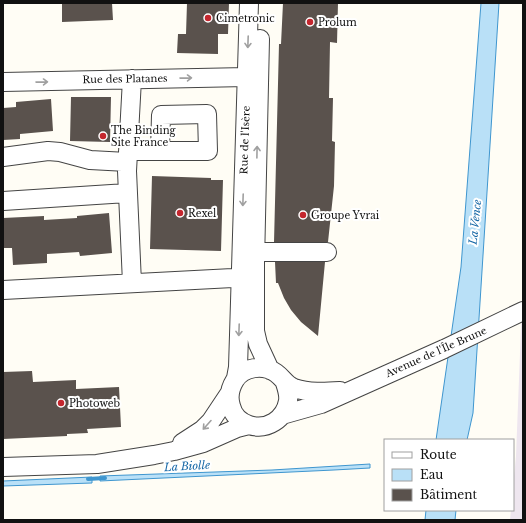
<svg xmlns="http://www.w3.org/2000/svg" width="526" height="523" font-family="'Libre Baskerville',serif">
<rect width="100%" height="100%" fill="#fffdf5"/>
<!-- industrial -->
<path fill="#eee6ef" d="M523,222V520H510L511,510H513V487L516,456L523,276Z"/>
<!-- water -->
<path fill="#b9e0f7" stroke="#3f96cf" d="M481,3H499L473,413L467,440H436L461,267Z
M370,464V468L334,470L100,481V476L272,470Z
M92,477V483L3,486V481Z
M426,510H456L455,520H425Z"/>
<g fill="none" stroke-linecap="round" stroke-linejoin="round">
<!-- stream -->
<path stroke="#3f96cf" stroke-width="4" d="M88,479L105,478"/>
</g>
<!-- building -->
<path fill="#5a524d" d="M62,3H112L113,20L62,22Z
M187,3H229L228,34H218V54L177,53L178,34H186Z
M283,3H338L337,43L330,42L329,98H333L332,141L335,142L334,186L328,242H274L279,44H281Z
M71,97H111L110,142L70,141Z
M51,99L53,131L20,134V139L3,140V108L16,107V102Z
M152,176L211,178V180H223L221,251L150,249Z
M109,213L112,253L80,256L79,252L47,254V263L13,265L12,248H3V218L44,216V220L77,218V216Z
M275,262H325L318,336L301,322L291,310L284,298L278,283H276Z
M32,371L33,382L76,380V389L119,387L121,427L87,429L88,433L67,434V436L3,439V372Z"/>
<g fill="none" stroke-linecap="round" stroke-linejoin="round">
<defs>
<path id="minor" d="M260,39L255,263V331L258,344L270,370
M3,82L246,77
M128,151H208L207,114L161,115L160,151
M3,157L48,151L60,152L90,160L127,162
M3,201L127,193
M244,252H327
M132,283L127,171L132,79
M3,290L252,277
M236,378L238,367L239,335L249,3
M285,383C287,389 289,395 288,401C285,419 267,431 249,425C240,422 233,415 231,406C228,397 230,388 235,380C243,367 263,364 276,373C283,378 286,385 294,388C309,393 325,392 340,391
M282,415L321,404L444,349L523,311
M182,443L202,430L211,421L229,394
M3,467L97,464L154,455L174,451L203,443L237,428L249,425"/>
</defs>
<!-- minor casing -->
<use href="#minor" stroke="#444" stroke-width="20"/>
<!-- minor -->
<use href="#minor" stroke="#fff" stroke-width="18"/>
</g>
<!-- one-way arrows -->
<defs><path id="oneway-shaft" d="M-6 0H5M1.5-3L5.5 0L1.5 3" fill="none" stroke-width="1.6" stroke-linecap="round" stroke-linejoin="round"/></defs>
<g stroke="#a0a0a0">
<use href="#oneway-shaft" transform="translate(248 42) rotate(92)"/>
<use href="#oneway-shaft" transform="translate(186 78) rotate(-1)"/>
<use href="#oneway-shaft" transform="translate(42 82) rotate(-1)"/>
<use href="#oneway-shaft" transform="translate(257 152) rotate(-89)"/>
<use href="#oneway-shaft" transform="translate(243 200) rotate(92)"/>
<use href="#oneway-shaft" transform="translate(239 330) rotate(92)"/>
<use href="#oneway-shaft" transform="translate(207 425) rotate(132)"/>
</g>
<!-- markers -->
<g fill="#c4262e" stroke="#fff" stroke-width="1.5">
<circle cx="208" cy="18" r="4"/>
<circle cx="310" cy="22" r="4"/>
<circle cx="103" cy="136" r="4"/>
<circle cx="180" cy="213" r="4"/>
<circle cx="303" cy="215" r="4"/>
<circle cx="61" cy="403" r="4"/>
</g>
<g text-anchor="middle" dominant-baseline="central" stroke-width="4" stroke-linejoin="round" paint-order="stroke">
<!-- poi labels -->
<g font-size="10" fill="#111" stroke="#fff" text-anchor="start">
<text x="216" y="18">Cimetronic</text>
<text x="318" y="22">Prolum</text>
<text x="111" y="130">The Binding<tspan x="111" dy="12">Site France</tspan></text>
<text x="188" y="213">Rexel</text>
<text x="311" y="215">Groupe Yvrai</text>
<text x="69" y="403">Photoweb</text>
</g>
<!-- street labels -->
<g font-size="10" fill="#111" stroke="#fff">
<text transform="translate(125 79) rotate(-1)">Rue des Platanes</text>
<text transform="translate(245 140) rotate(-88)">Rue de l'Isère</text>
<text transform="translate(436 352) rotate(-24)">Avenue de l'Île Brune</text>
</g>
<!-- water labels -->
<g font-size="11" font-style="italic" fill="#1768a6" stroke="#fff">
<text transform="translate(475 222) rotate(-84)">La Vence</text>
<text transform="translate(187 466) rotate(-3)">La Biolle</text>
</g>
</g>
<!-- border -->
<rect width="526" height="523" fill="none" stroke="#111111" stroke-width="8"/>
<!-- legend -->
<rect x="384" y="439" width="130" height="72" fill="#ffffff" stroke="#a0a0a0"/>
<rect x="392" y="452" width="20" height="6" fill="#ffffff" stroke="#a0a0a0"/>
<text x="420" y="459" font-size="12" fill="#111111">Route</text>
<rect x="392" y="469" width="20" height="12" fill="#b9e0f7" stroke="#a0a0a0"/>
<text x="420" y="479" font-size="12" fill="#111111">Eau</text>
<rect x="392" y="489" width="20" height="12" fill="#5a524d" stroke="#a0a0a0"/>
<text x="420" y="499" font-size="12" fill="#111111">Bâtiment</text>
</svg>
